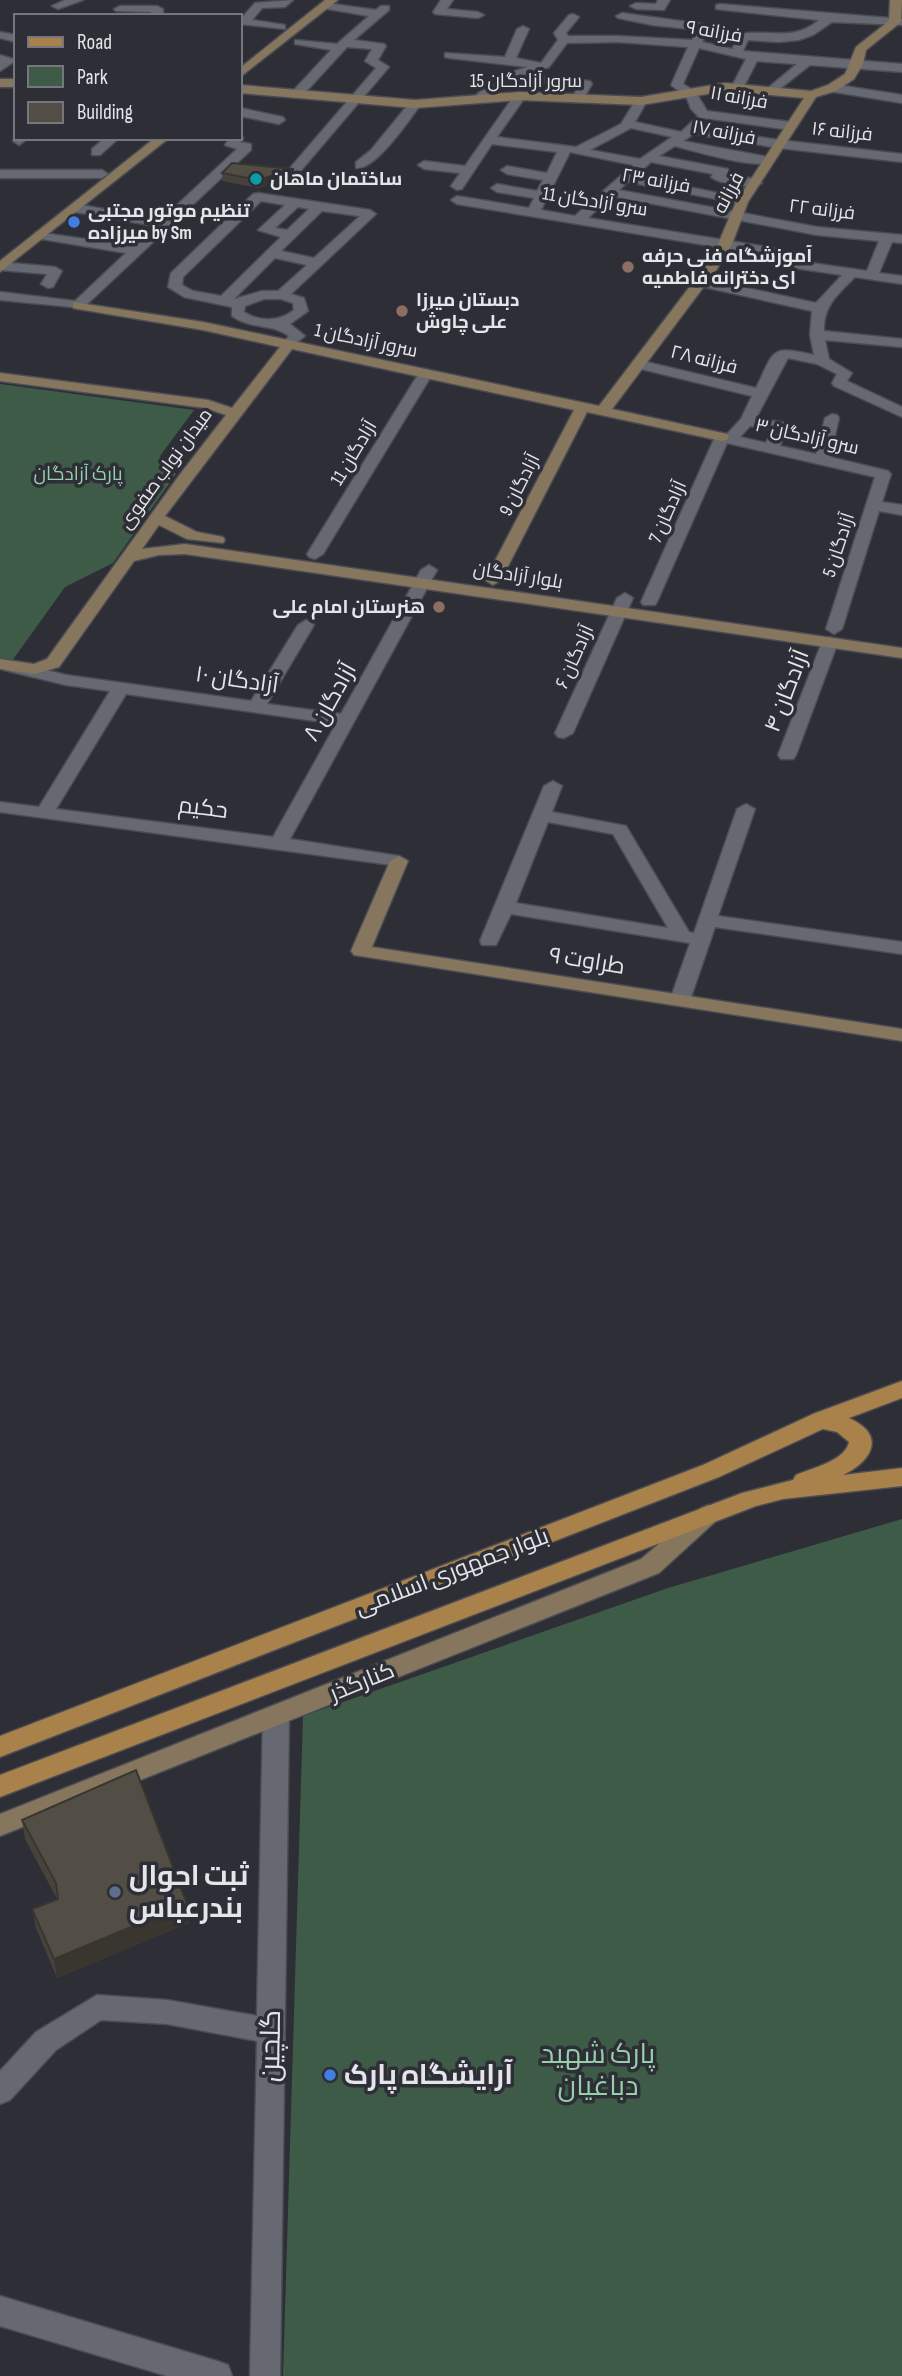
<svg xmlns="http://www.w3.org/2000/svg" width="902" height="2376" font-family="'Sofia Sans Condensed',Cairo,sans-serif">
<rect width="100%" height="100%" fill="#2d2e36"/>
<!-- green -->
<path fill="#3e5b48" d="M0,384L194,410L160,456L176,474L113,563L65,587L12,661L0,659Z
M902,1519V2376H283L303,1716L668,1588Z"/>
<g fill="none" stroke-linecap="round" stroke-linejoin="round">
<defs>
<path id="street" d="M65,0H83L58,9L52,6Z
M293,0L285,7L262,8L252,20L285,25V29L240,24V20L255,3Z
M441,0H453L447,9L478,12L484,15L478,18L435,14L433,12Z
M658,0H670L664,10L636,9L630,6L636,3L656,4Z
M326,3L376,10L381,6H389V10L354,40L384,44L386,46L378,60L389,67L298,174L294,175L288,171L290,168L376,68L365,61L372,49L347,47L302,96H294V90L331,50L295,44V40L337,44L369,16L322,8L320,6Z
M720,4L902,19V25L832,22L813,35L799,40L779,42L748,40L743,51L902,64V72L810,65L772,95L766,91L768,88L797,64L757,61L743,88L737,92L731,88L746,59L699,48L683,84L695,91L707,111L791,122L797,126L791,130L704,118L700,128L779,140L902,154V162L779,148L694,134L683,141L768,157L774,161C761,171 694,151 675,146L659,156L728,169V175L756,179L762,183C753,190 720,184 711,177L713,174L651,162L635,176L747,199V205L628,182L619,190L817,227L902,235V243L892,242L879,273L902,276V284L855,277C838,294 823,306 824,331L902,339V347L825,340L829,359L852,373L847,381L902,407V417L834,386L832,383L837,374L817,364L788,358L756,418L786,423L788,426L780,446L816,454L825,418L832,414L837,415L839,418L830,457L888,471L891,474L882,502L902,505V515L879,511L842,629L834,634L826,629L875,477L727,443L657,602L655,605H643L641,602L715,437L717,434H727L741,419L752,396L633,367L631,364L638,360L756,388C775,350 769,345 814,355L810,335L812,311L695,285V279L700,278L816,303L842,275L774,265L772,256L457,204L451,200L457,196L529,208L534,198L497,192L491,188L497,184L537,191L543,180L507,174L501,170L507,166L547,173L557,152L492,144L462,189L457,190L451,186L460,173L424,169L418,165L424,161L465,166L516,93L520,92L526,96L497,137L576,147L621,124L637,98L641,97L647,101L635,122L681,132L698,116L691,109L686,96L671,85L688,47L618,42L567,43L549,67L526,75L590,81L592,84L582,101L578,102L572,98L578,87L513,80L485,100H477V94L505,74L528,67L449,58L445,57V53L505,57L517,29L523,26L529,29L516,58L541,63L558,40L554,33L569,15L573,14L579,17L566,33L568,36H618L692,40L699,30L652,25L618,18L616,16L622,13L710,25L712,27L702,42L732,49L740,34C769,29 794,42 819,20L716,9V5ZM631,128L672,137L640,159L590,150ZM570,152L633,165L575,216L541,210ZM612,196L817,235L879,241L867,271L791,260L786,259V253L779,249L588,218ZM750,426L772,429L766,443L740,437Z
M120,6H157L163,9V16H151V12L116,11L114,9Z
M0,32L16,35V42L0,38Z
M0,55L13,59L15,61L0,71Z
M832,84L902,95V103L828,91V85Z
M415,100L421,104C410,119 375,171 356,168V162L371,150L411,101Z
M240,108L283,117L285,120L279,124L240,116Z
M240,135L243,138L240,142L251,144V150L83,308L0,300V292L75,301L126,253L41,239L34,235L36,232L133,246L155,226L75,212L69,208L75,204L162,219L237,149L225,145L230,138H240Z
M16,137V138H28L19,145L13,141Z
M105,138H119L100,155H92V149Z
M0,170H102L108,174L102,178H0Z
M258,193L370,210L376,214L291,294L304,298L308,311L290,324L305,336L289,348L282,344L289,336C271,323 252,330 232,316V307L184,297L168,287L171,273L253,194ZM261,201L285,205L258,230L281,237L221,296L193,291L182,285L183,277ZM298,207L309,209L287,230L275,228ZM322,211L360,216L314,258L281,251ZM275,258L307,265L278,291H262L234,299ZM264,299H281L293,303L294,310C279,322 260,322 244,312L245,306Z
M0,262L55,267L62,271L53,287L48,288L41,284L47,274L0,270Z
M426,369L433,373L323,554L315,559L309,557L307,554L419,373Z
M429,565L437,570L290,839L399,856L408,861L405,865L399,866L0,812V802L39,807L110,691L66,685L4,670L2,666L4,662L10,661L66,675L251,701L298,625L306,620L314,625L267,704L341,714L421,570ZM126,694L336,724L273,837L56,809Z
M625,593L633,598L573,733L564,738L558,737L555,733L617,598Z
M830,637L838,642L796,755L793,759H781L778,755L822,642Z
M553,781L562,786L552,812L626,826L689,932L694,933L737,809L746,804L755,809L718,916L902,942V954L715,927L690,1000L687,1004H673L670,1000L690,943L511,914L496,945H482L480,941L544,786ZM548,822L613,834L668,928L516,903Z
M276,1706L285,1709L289,1716L280,2376H250L257,2041L167,2024L101,2020L56,2050L10,2100L0,2104V2071L36,2032L97,1995L167,2000L257,2016L263,1716L267,1709Z
M0,2296L217,2361L228,2365L232,2376H167L0,2326Z"/>
<path id="secondary" d="M325,0H338L240,77V68Z
M890,0H902L901,22L866,50L863,64L854,79L836,91L816,97L748,202L732,244L717,269L612,409L727,434L729,437L727,440L722,441L587,412L501,580L493,585L485,580L574,410L292,349L165,516L197,532L223,537L225,540L223,543L187,539L159,525L142,549L185,544L902,648V658L185,554L159,555L134,561L59,667L35,674L0,669V659L34,664L47,659L181,473L226,415L205,408L0,381V373L208,400L232,408L280,347L203,330L78,309L73,308V302L203,322L599,406L704,268L718,244L736,202L804,98L725,91L641,105L520,100L415,108L240,93V85L415,100L520,92L641,97L725,83L811,91L828,85L845,74L856,47L889,21Z
M0,79H16V87H0Z
M155,138H169L0,272V261Z
M399,856L408,861L372,947L902,1029V1041L354,955L351,951L390,861Z
M709,1505L717,1508L721,1514L717,1520L659,1573L0,1836V1814L641,1559L701,1508Z"/>
<path id="primary" d="M902,1381V1398L849,1418C887,1435 872,1461 843,1475L902,1468V1486L783,1499L756,1506L0,1797V1775L742,1493L793,1480L796,1475C812,1468 845,1461 849,1442L837,1432L823,1429L719,1477L0,1757V1736L703,1465L813,1414Z"/>
</defs>
<!-- street casing -->
<use href="#street" stroke="#4b4c53" stroke-width="3"/>
<!-- secondary casing -->
<use href="#secondary" stroke="#4b4c53" stroke-width="3"/>
<!-- primary casing -->
<use href="#primary" stroke="#4b4c53" stroke-width="3"/>
<!-- street -->
<use href="#street" fill="#676972" fill-rule="evenodd"/>
<!-- secondary -->
<use href="#secondary" fill="#87765e" fill-rule="evenodd"/>
<!-- primary -->
<use href="#primary" fill="#a8824a" fill-rule="evenodd"/>
</g>
<!-- wall -->
<path fill="#47423b" d="M294,169V177L258,188L222,181V173Z
M22,1820L187,1904L189,1923L57,1978L36,1928L32,1909L57,1899L25,1839Z"/>
<!-- shaded-wall -->
<path fill="#393630" d="M294,169V177L258,188V180Z
M187,1904L189,1923L57,1978L54,1959Z"/>
<!-- building -->
<path fill="#524d45" stroke="#393630" stroke-width="2" d="M232,163L294,169L258,180L222,173Z
M136,1770L187,1904L54,1959L32,1909L58,1899L56,1883L22,1820Z"/>
<!-- markers -->
<circle fill="#0f9aa8" stroke="#2d2e36" stroke-width="2.5" cx="256" cy="179" r="7"/>
<g fill="#3f7fe0" stroke="#2d2e36" stroke-width="2.5">
<circle cx="74" cy="222" r="7"/>
<circle cx="330" cy="2075" r="7"/>
</g>
<g fill="#8d6e63" stroke="#2d2e36" stroke-width="2.5">
<circle cx="628" cy="267" r="7"/>
<circle cx="402" cy="311" r="7"/>
<circle cx="439" cy="607" r="7"/>
</g>
<circle fill="#5c6f8a" stroke="#2d2e36" stroke-width="2.5" cx="115" cy="1892" r="7"/>
<g text-anchor="middle" dominant-baseline="central" stroke-width="7" stroke-linejoin="round" paint-order="stroke">
<!-- far-street labels -->
<g font-size="19" fill="#e4e5eb" stroke="#2d2e36">
<text transform="translate(714 32) rotate(10)">فرزانه ۹</text>
<text x="526" y="81">سرور آزادگان 15</text>
<text transform="translate(739 98) rotate(10)">فرزانه ۱۱</text>
<text transform="translate(842 132) rotate(6)">فرزانه ۱۶</text>
<text transform="translate(724 133) rotate(11)">فرزانه ۱۷</text>
<text transform="translate(656 181) rotate(10)">فرزانه ۲۳</text>
<text transform="translate(729 193) rotate(-62)">فرزانه</text>
<text transform="translate(595 202) rotate(9)">سرو آزادگان 11</text>
<text transform="translate(822 210) rotate(7)">فرزانه ۲۲</text>
<text transform="translate(366 341) rotate(12)">سرور آزادگان 1</text>
<text transform="translate(704 360) rotate(14)">فرزانه ۲۸</text>
<text transform="translate(807 437) rotate(13)">سرو آزادگان ۳</text>
<text transform="translate(354 453) rotate(-59)">آزادگان 11</text>
<text transform="translate(166 469) rotate(-54)">میدان نواب صفوی</text>
<text transform="translate(520 485) rotate(-63)">آزادگان 9</text>
<text transform="translate(668 512) rotate(-66)">آزادگان 7</text>
<text transform="translate(839 545) rotate(-72)">آزادگان 5</text>
<text transform="translate(518 576) rotate(9)">بلوار آزادگان</text>
<text transform="translate(575 657) rotate(-66)">آزادگان ۶</text>
</g>
<!-- far-poi labels -->
<g font-size="19" font-weight="bold" fill="#e4e5eb" stroke="#2d2e36" text-anchor="start">
<text x="270" y="179">ساختمان ماهان</text>
<text x="88" y="211">تنظیم موتور مجتبی<tspan x="88" dy="22">میرزاده by Sm</tspan></text>
<text x="642" y="256">آموزشگاه فنی حرفه<tspan x="642" dy="22">ای دخترانه فاطمیه</tspan></text>
<text x="416" y="300">دبستان میرزا<tspan x="416" dy="22">علی چاوش</tspan></text>
<text x="425" y="607" text-anchor="end">هنرستان امام علی</text>
</g>
<!-- far-park labels -->
<g font-size="19" fill="#96cfa9" stroke="#2d2e36">
<text x="78" y="474">پارک آزادگان</text>
</g>
<!-- street labels -->
<g font-size="23" fill="#e4e5eb" stroke="#2d2e36">
<text transform="translate(237 680) rotate(8)">آزادگان ۱۰</text>
<text transform="translate(787 691) rotate(-69)">آزادگان ۴</text>
<text transform="translate(330 702) rotate(-61)">آزادگان ۸</text>
<text transform="translate(203 808) rotate(7)">حکیم</text>
<text transform="translate(587 961) rotate(9)">طراوت ۹</text>
<text transform="translate(452 1572) rotate(-21)">بلوار جمهوری اسلامی</text>
<text transform="translate(362 1682) rotate(-22)">کنارگذر</text>
</g>
<!-- near-poi labels -->
<g font-size="28" font-weight="bold" fill="#e4e5eb" stroke="#2d2e36" text-anchor="start">
<text x="129" y="1876">ثبت احوال<tspan x="129" dy="32">بندرعباس</tspan></text>
<text x="344" y="2075">آرایشگاه پارک</text>
</g>
<!-- near-street labels -->
<g font-size="28" fill="#e4e5eb" stroke="#2d2e36">
<text transform="translate(271 2046) rotate(-89)">گلچین</text>
</g>
<!-- near-park labels -->
<g font-size="28" fill="#96cfa9" stroke="#2d2e36">
<text x="598" y="2054">پارک شهید<tspan x="598" dy="32">دباغیان</tspan></text>
</g>
</g>
<!-- legend -->
<rect x="14" y="14" width="228" height="126" fill="#2d2e36" stroke="#76777e" stroke-width="2"/>
<rect x="28" y="37" width="35" height="10" fill="#a8824a" stroke="#76777e" stroke-width="2"/>
<text x="77" y="49" font-size="21" fill="#e4e5eb">Road</text>
<rect x="28" y="66" width="35" height="21" fill="#3e5b48" stroke="#76777e" stroke-width="2"/>
<text x="77" y="84" font-size="21" fill="#e4e5eb">Park</text>
<rect x="28" y="102" width="35" height="21" fill="#524d45" stroke="#76777e" stroke-width="2"/>
<text x="77" y="119" font-size="21" fill="#e4e5eb">Building</text>
</svg>
